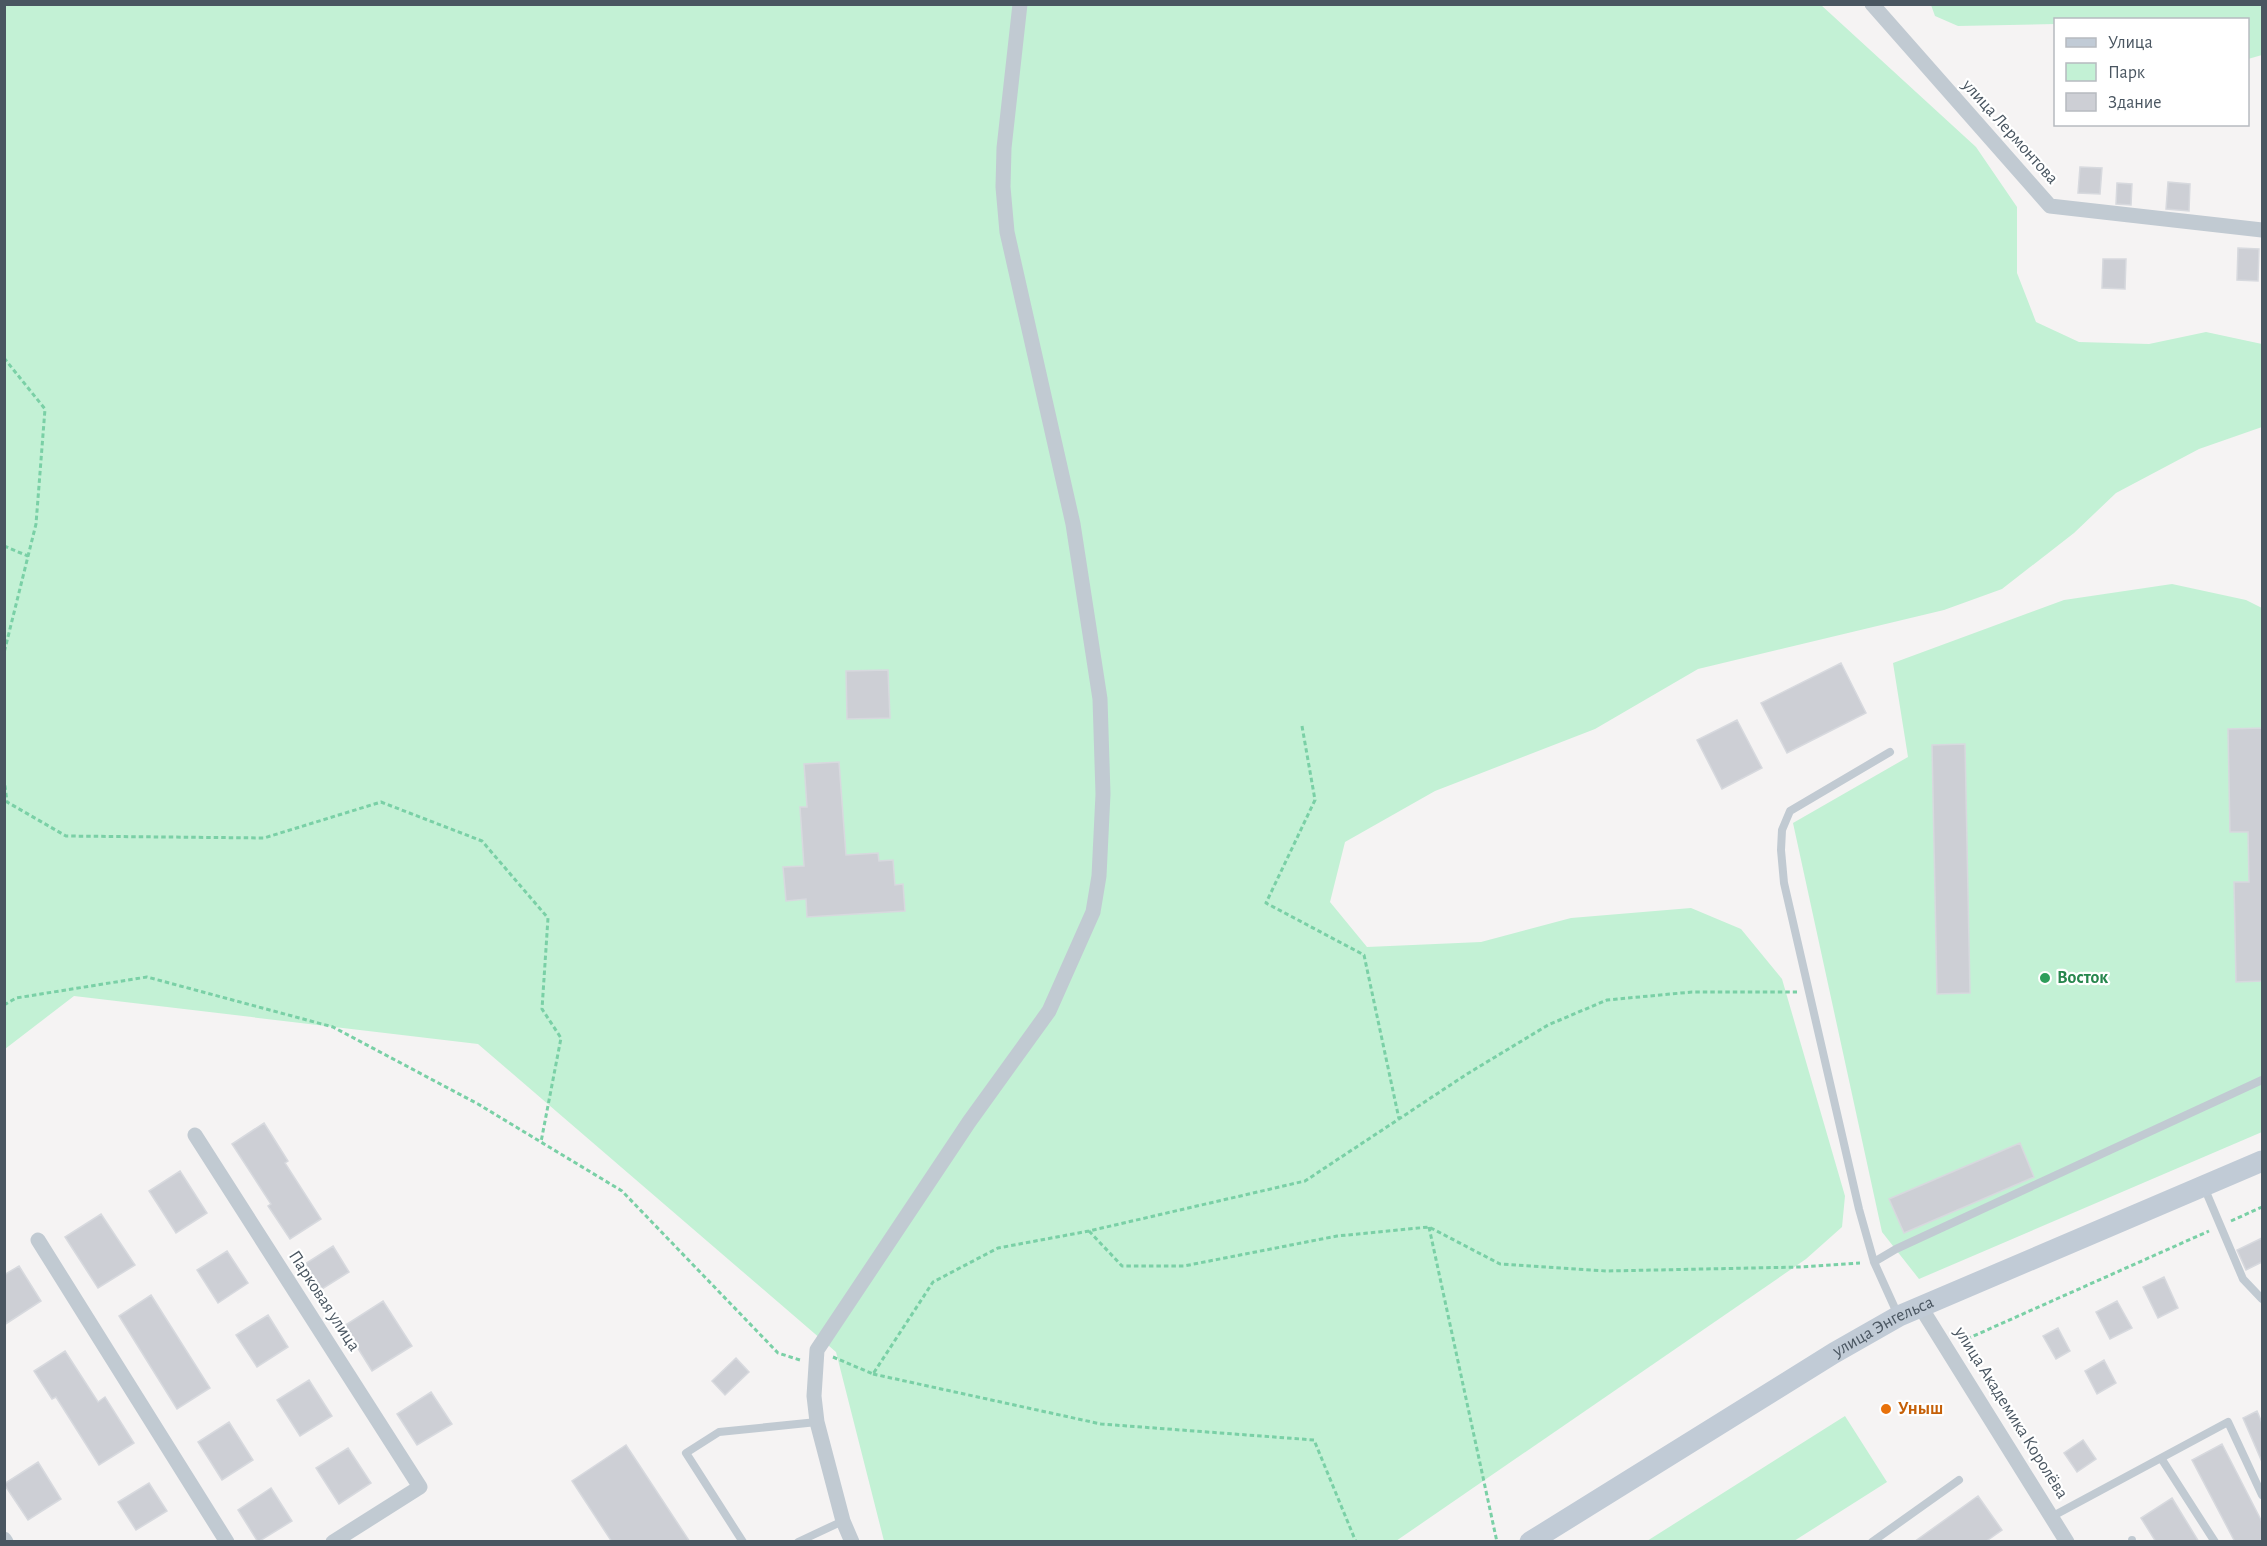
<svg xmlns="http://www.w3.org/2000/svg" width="2267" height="1546" font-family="'Alegreya Sans',sans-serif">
<rect width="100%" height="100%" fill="#f5f3f3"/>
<!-- green -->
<path fill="#c3f1d5" d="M5,5H1821L1976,147L2017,207V273L2036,322L2079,342L2149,344L2206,332L2262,344V427L2199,449L2116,493L2074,533L2002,589L1944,610L1698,669L1595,729L1435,791L1345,842L1330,902L1367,947L1481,942L1571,918L1691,908L1741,929L1782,979L1845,1196L1842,1227L1806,1259L1396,1541H884L836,1352L478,1044L74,996L5,1049Z
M1931,5H2262V55L2248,59V20H2056L2055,24L1958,26L1935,16Z
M2172,584L2246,600L2262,608V1132L1919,1279L1882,1232L1793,823L1908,757L1893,663L2064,600Z
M1845,1416L1887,1482L1794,1541H1647Z"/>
<!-- building -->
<path fill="#cdcfd5" stroke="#d7d9de" stroke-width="1.5" d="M2080,167L2102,168L2100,194L2078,193Z
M2168,182L2190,184L2189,211L2166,209Z
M2117,183L2132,184L2131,205L2116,204Z
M2238,248L2259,249L2258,281L2237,280Z
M2103,259H2126L2125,289L2102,288Z
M1841,663L1866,713L1787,753L1761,703Z
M888,670L890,718L847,719L846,671Z
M1737,720L1762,768L1722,789L1697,740Z
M2262,728V981L2236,982L2234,882H2249L2248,832H2230L2228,729Z
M1965,744L1970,993L1937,994L1932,745Z
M839,762L846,855L878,853L879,861L893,860L895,885L903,884L905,911L807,917L806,899L786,901L783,867L804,866L800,807H807L804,764Z
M264,1123L288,1161L285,1163L321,1219L290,1239L268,1206L271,1204L232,1144Z
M2020,1143L2034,1177L1904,1233L1889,1199Z
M180,1171L207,1213L176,1233L149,1191Z
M101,1214L135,1265L98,1288L65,1237Z
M2262,1238V1262L2246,1270L2237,1250Z
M333,1246L349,1272L322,1289L305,1264Z
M227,1251L248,1283L218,1303L197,1270Z
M19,1266L41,1301L4,1325V1275Z
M2164,1277L2178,1308L2158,1318L2143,1287Z
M151,1295L210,1388L177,1409L119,1316Z
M383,1301L412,1346L372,1371L344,1326Z
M2117,1301L2132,1328L2110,1339L2096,1312Z
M268,1315L288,1347L257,1367L236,1335Z
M2058,1328L2070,1351L2056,1359L2043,1336Z
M65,1351L98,1402L105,1397L134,1443L99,1465L56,1397L52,1399L34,1371Z
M736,1358L749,1372L725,1395L712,1381Z
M2104,1360L2116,1383L2097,1394L2085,1371Z
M309,1380L332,1416L300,1436L277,1400Z
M431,1392L452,1424L417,1445L397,1414Z
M2257,1411L2262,1423V1462L2243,1418Z
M229,1422L253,1460L222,1480L198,1442Z
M2083,1440L2096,1459L2077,1472L2064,1453Z
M2222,1444L2262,1522V1542H2235L2192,1460Z
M626,1445L690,1542H612L572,1481Z
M348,1448L371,1483L339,1504L316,1468Z
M38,1462L61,1499L28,1520L4,1484Z
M149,1483L167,1511L136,1530L118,1502Z
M271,1488L292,1521L258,1542L238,1510Z
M1978,1496L2002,1530L1985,1542H1914Z
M2172,1498L2199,1542H2156L2141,1518Z"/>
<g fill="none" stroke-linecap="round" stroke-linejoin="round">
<!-- path -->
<path stroke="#7ad0a6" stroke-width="3" stroke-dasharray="4.5 3" stroke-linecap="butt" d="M4,358L45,409L36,524L4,653
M4,546L28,556
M1302,726L1315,800L1266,903L1364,955L1399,1119
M4,778L7,802L66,836L264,838L381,802L482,841L548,918L542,1009L561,1038L541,1142
M4,1005L16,998L147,977L333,1027L478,1104L622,1191L778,1353L800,1360
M2231,1221L2262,1207
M1429,1227L1497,1542
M1089,1231L1122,1266H1184L1337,1236L1429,1227L1500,1264L1607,1271L1801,1267L1860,1263
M1960,1342L2209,1231
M833,1357L873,1374L933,1282L998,1248L1089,1231L1305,1181L1467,1074L1548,1025L1607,1000L1692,992H1797
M873,1374L1101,1424L1314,1440L1356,1542"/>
<!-- lane -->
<path stroke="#c1cad2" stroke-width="8" d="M1890,752L1790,811L1782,830L1781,850L1784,883L1859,1209L1874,1262L1898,1315
M2204,1187L2243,1279L2262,1299
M1874,1262L1896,1249L2262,1080
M2161,1458L2215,1542
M2053,1516L2228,1422L2262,1495
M2132,1540V1542
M743,1542L686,1453L719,1432L817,1422
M798,1542L843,1521
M1872,1542L1959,1480"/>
<!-- street -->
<path stroke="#c1cad2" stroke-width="15" d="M1872,4L2050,206L2262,230
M195,1135L420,1487L333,1542
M38,1240L227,1542
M1920,1306L2067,1542
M4,1539L6,1542
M852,1542L843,1521L817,1422L814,1396L817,1350L969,1122L1049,1011L1093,912L1099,876L1103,794L1100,699L1073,524L1007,232L1003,187L1004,148L1020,4"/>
<!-- secondary -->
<path stroke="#c1cbd6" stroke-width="21" id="s1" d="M1530,1542L1834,1353L1899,1316L2262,1161"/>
</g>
<!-- markers -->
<circle fill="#2e9e5b" stroke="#fff" stroke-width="2" cx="2045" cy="978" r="6"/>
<circle fill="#e8710a" stroke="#fff" stroke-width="2" cx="1886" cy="1409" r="6"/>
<g text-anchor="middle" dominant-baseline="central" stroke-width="4.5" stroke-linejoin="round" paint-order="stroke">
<!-- street labels -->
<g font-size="18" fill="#4a5661" stroke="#fff">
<text transform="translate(2010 132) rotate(48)">улица Лермонтова</text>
<text transform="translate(324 1301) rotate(57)">Парковая улица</text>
<text stroke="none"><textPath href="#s1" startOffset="414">улица Энгельса</textPath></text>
<text transform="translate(2011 1413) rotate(58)">улица Академика Королёва</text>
</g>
<!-- leisure labels -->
<g font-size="18" font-weight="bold" fill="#27864d" stroke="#fff" text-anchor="start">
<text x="2057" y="978">Восток</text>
</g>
<!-- food labels -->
<g font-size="18" font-weight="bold" fill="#c56008" stroke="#fff" text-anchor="start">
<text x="1898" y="1409">Уныш</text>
</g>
</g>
<!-- border -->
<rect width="2267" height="1546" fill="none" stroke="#4a5661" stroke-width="12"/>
<!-- legend -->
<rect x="2054" y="18" width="195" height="108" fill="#ffffff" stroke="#b7bbc0" stroke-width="1.5"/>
<rect x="2066" y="38" width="30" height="9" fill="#c1cbd6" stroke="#b7bbc0" stroke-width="1.5"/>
<text x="2108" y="48" font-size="18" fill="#4a5661">Улица</text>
<rect x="2066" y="63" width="30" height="18" fill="#c3f1d5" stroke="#b7bbc0" stroke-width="1.5"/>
<text x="2108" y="78" font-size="18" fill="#4a5661">Парк</text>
<rect x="2066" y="93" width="30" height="18" fill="#cdcfd5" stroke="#b7bbc0" stroke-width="1.5"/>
<text x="2108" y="108" font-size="18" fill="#4a5661">Здание</text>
</svg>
